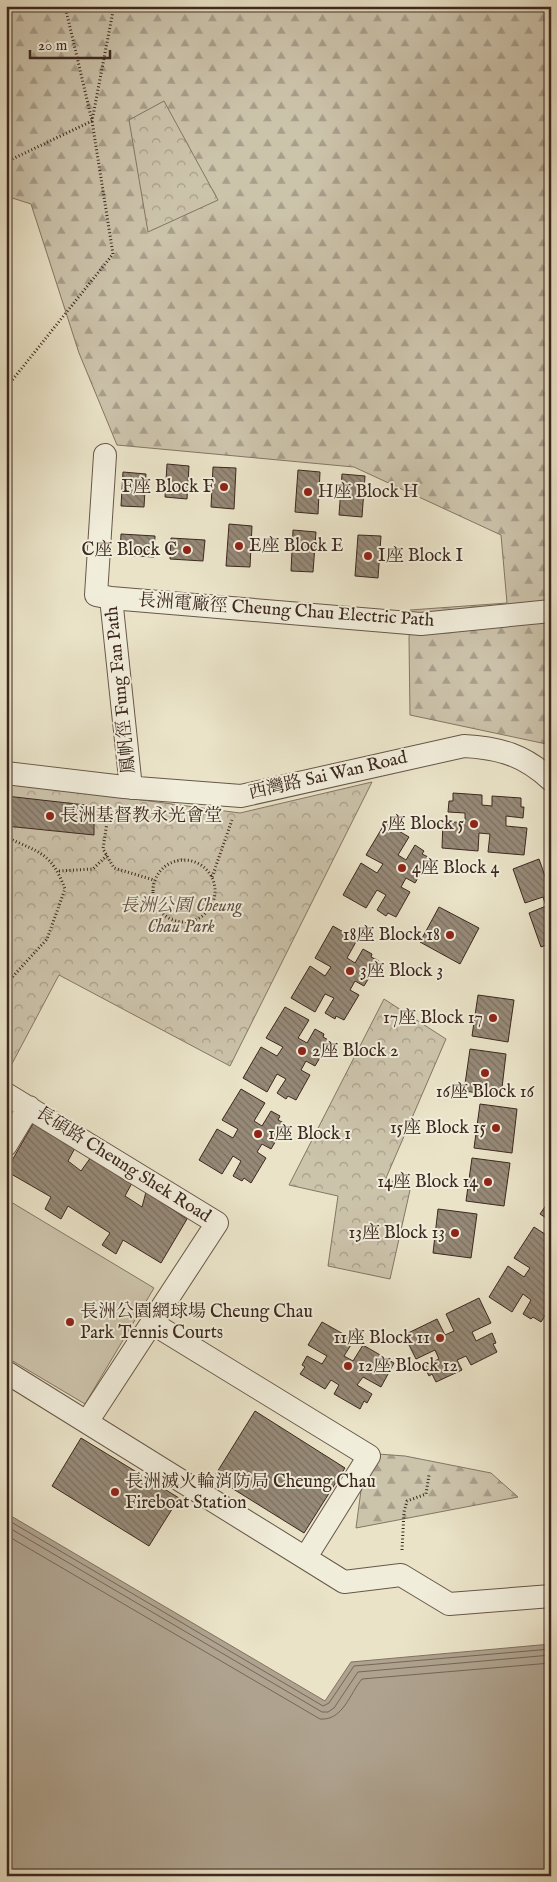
<svg xmlns="http://www.w3.org/2000/svg" width="557" height="1882" font-family="'IM FELL English','Noto Serif TC',serif">
<defs>
<pattern id="forest-firs" width="22" height="20" patternUnits="userSpaceOnUse" patternTransform="scale(1.25)"><rect width="22" height="20" fill="#ccc3ab"/><path d="M5 1l3.5 6h-7zM16 11l3.5 6h-7z" fill="#a79e8b"/></pattern>
<pattern id="park-crowns" width="20" height="18" patternUnits="userSpaceOnUse" patternTransform="scale(1.25)"><rect width="20" height="18" fill="#ccc3ab"/><path d="M2 6a3 3 0 1 1 6 0M12 15a3 3 0 1 1 6 0" fill="none" stroke="#a79e8b"/></pattern>
<pattern id="building-back-hatch" width="6" height="6" patternUnits="userSpaceOnUse" patternTransform="scale(1.25)"><rect width="6" height="6" fill="#968977"/><path d="M-1 5l2 2M0 0l6 6M5-1l2 2" fill="none" stroke="#7c7061"/></pattern>
</defs>
<rect width="100%" height="100%" fill="#eae3c8"/>
<filter id="stains"><feTurbulence type="fractalNoise" baseFrequency=".004" numOctaves="4"/><feColorMatrix values="0 0 0 0 .2 0 0 0 0 .09 0 0 0 0 .02 0 0 0 .5 -.17"/></filter>
<radialGradient id="worn" r=".72"><stop offset=".6" stop-color="#630" stop-opacity="0"/><stop offset="1" stop-color="#630" stop-opacity=".3"/></radialGradient>
<!-- forest -->
<path fill="url(#forest-firs)" stroke="#847665" d="M6,6H551V745L410,715L409,639L410,610L507,603L501,535L354,467L117,445L79,353L31,204L6,196Z
M378,1454L405,1456L491,1473L518,1497L356,1528L363,1475Z"/>
<!-- park -->
<path fill="url(#park-crowns)" stroke="#847665" d="M164,101L218,200L148,232L129,120Z
M6,782L240,813L372,782L230,1066L59,975L6,1075Z
M384,999L446,1039L386,1178L410,1190L390,1279L328,1266L338,1196L289,1185Z"/>
<!-- pitch -->
<path fill="#ccc3ab" stroke="#847665" d="M6,1199L154,1288L85,1404L6,1357Z"/>
<!-- water -->
<path fill="#afa38f" stroke="#817262" d="M6,1513L325,1701L351,1662L551,1644V1876H6Z"/>
<g fill="none" stroke-linecap="round" stroke-linejoin="round">
<!-- shore -->
<path stroke="#766657" stroke-width="1" d="M6,1519L323,1706L329,1703L354,1666L551,1649
M6,1526L322,1712H328L334,1708L358,1672L551,1655
M6,1535L320,1719C343,1721 350,1693 362,1679L551,1663"/>
</g>
<!-- building -->
<path fill="url(#building-back-hatch)" stroke="#3c281f" d="M167,464L189,466L187,499L165,497Z
M213,467L236,468L234,509L211,507Z
M298,470L320,472L318,514L295,512Z
M123,472L146,474L144,507L121,506Z
M342,474L365,476L362,517L339,515Z
M229,524L252,526L250,567L226,566Z
M293,530L316,532L313,572L291,571Z
M121,534L155,536L154,557L120,555Z
M358,535L381,536L378,578L355,576Z
M171,538L205,540L203,561L170,559Z
M453,793L482,795V805L492,806V796L521,798V807H524L523,818L506,816V826L527,828L524,855L488,852L490,834L479,833L478,851L442,848L443,821L465,823V813L448,812L449,801H453Z
M6,796L94,806V835L6,826Z
M385,823L409,837L398,855L406,860L415,845L424,851L422,854L430,858L415,883L406,878L401,887L410,892L396,917L388,913L386,916L377,910L386,895L377,890L366,908L343,895L361,863L377,873L383,864L366,855Z
M539,859L546,879L551,878V943L541,947L529,913L546,906L543,897L525,903L513,869Z
M439,907L479,928L460,964L420,942Z
M333,926L357,940L347,958L355,963L363,949L372,954L371,957L379,961L364,986L355,981L350,990L359,995L344,1020L336,1016L335,1019L325,1013L334,998L325,994L315,1012L291,998L310,966L325,976L331,967L315,958Z
M478,995L514,1000L508,1042L472,1036Z
M285,1007L309,1020L298,1038L307,1043L315,1029L324,1034L323,1037L330,1041L315,1066L306,1061L301,1070L310,1075L296,1100L288,1096L286,1099L277,1093L286,1079L277,1074L267,1092L243,1078L261,1047L277,1056L283,1047L266,1038Z
M470,1049L506,1054L501,1096L464,1091Z
M241,1089L265,1103L254,1121L262,1126L271,1111L280,1116L278,1120L286,1124L271,1149L262,1144L257,1152L266,1158L251,1183L244,1178L242,1181L233,1176L241,1161L233,1156L222,1174L199,1160L217,1129L233,1138L238,1129L222,1120Z
M480,1104L517,1109L512,1153L474,1148Z
M34,1122L75,1148L68,1161L81,1171L91,1157L132,1183L125,1196L142,1207L146,1192L187,1219L161,1263L123,1240L116,1254L102,1245L110,1233L68,1206L61,1219L45,1209L51,1197L6,1171Z
M472,1158L510,1163L504,1206L466,1201Z
M551,1198V1221L540,1214Z
M438,1209L477,1214L471,1258L433,1253Z
M534,1227L551,1238V1252L546,1260L551,1263V1286L547,1291L551,1294V1306L541,1322L533,1317L531,1319L523,1314L531,1300L523,1294L512,1312L489,1297L508,1266L524,1277L530,1268L514,1258Z
M479,1298L491,1323L472,1332L476,1341L492,1333L496,1343L493,1344L497,1352L471,1365L466,1356L457,1360L462,1370L436,1382L432,1374L429,1376L424,1366L439,1359L435,1350L416,1359L404,1335L437,1319L445,1335L454,1331L446,1314Z
M322,1322L354,1340L344,1356L353,1361L363,1345L394,1363L381,1387L363,1377L357,1385L372,1394L367,1403L364,1401L360,1409L334,1394L339,1385L331,1380L325,1389L300,1374L305,1367L302,1365L307,1356L322,1364L327,1356L308,1345Z
M255,1411L345,1468L304,1533L214,1477Z
M81,1438L179,1498L149,1546L52,1486Z"/>
<g fill="none" stroke-linecap="round" stroke-linejoin="round">
<defs>
<path id="minor" d="M105,455L96,595L111,598L131,788
M111,598L421,624L551,611
M6,773L124,787L241,796L464,746C500,748 524,755 551,780
M6,1094L217,1223L87,1422
M6,1145L29,1107
M152,1323L369,1456L306,1557
M6,1372L344,1582L401,1575L449,1604L551,1596"/>
</defs>
<!-- minor casing -->
<use href="#minor" stroke="#685749" stroke-width="24"/>
<!-- path -->
<path stroke="#3c281f" stroke-width="3" stroke-dasharray="1 2.5" stroke-linecap="butt" d="M6,162L92,121L114,6
M6,388L113,254L92,121L65,6
M109,809L103,849L114,868L154,880
M6,837C40,853 51,852 65,889L47,939L6,984
M153 891a31 31 0 1 1 62 0a31 31 0 1 1-62 0Z
M59,871L93,869L107,855
M212,877L232,820
M402,1550L404,1512L407,1501L426,1494L429,1475"/>
<!-- minor -->
<use href="#minor" stroke="#f1eddb" stroke-width="22"/>
</g>
<!-- markers -->
<g fill="#8f2418" stroke="#f1eddb" stroke-width="2">
<circle cx="224" cy="487" r="5"/>
<circle cx="308" cy="492" r="5"/>
<circle cx="239" cy="546" r="5"/>
<circle cx="187" cy="550" r="5"/>
<circle cx="368" cy="556" r="5"/>
<circle cx="50" cy="816" r="5"/>
<circle cx="474" cy="824" r="5"/>
<circle cx="402" cy="868" r="5"/>
<circle cx="450" cy="935" r="5"/>
<circle cx="350" cy="971" r="5"/>
<circle cx="493" cy="1018" r="5"/>
<circle cx="302" cy="1051" r="5"/>
<circle cx="485" cy="1073" r="5"/>
<circle cx="496" cy="1128" r="5"/>
<circle cx="258" cy="1134" r="5"/>
<circle cx="488" cy="1182" r="5"/>
<circle cx="455" cy="1233" r="5"/>
<circle cx="70" cy="1322" r="5"/>
<circle cx="440" cy="1338" r="5"/>
<circle cx="348" cy="1366" r="5"/>
<circle cx="115" cy="1492" r="5"/>
</g>
<g text-anchor="middle" dominant-baseline="central" stroke-width="4" stroke-linejoin="round" paint-order="stroke">
<!-- poi labels -->
<g font-size="18" fill="#3c281f" stroke="#f1eddb" text-anchor="start">
<text x="214" y="487" text-anchor="end">F座 Block F</text>
<text x="318" y="492">H座 Block H</text>
<text x="249" y="546">E座 Block E</text>
<text x="177" y="550" text-anchor="end">C座 Block C</text>
<text x="378" y="556">I座 Block I</text>
<text x="60" y="816">長洲基督教永光會堂</text>
<text x="464" y="824" text-anchor="end">5座 Block 5</text>
<text x="412" y="868">4座 Block 4</text>
<text x="440" y="935" text-anchor="end">18座 Block 18</text>
<text x="360" y="971">3座 Block 3</text>
<text x="483" y="1018" text-anchor="end">17座 Block 17</text>
<text x="312" y="1051">2座 Block 2</text>
<text x="485" y="1092" text-anchor="middle">16座 Block 16</text>
<text x="486" y="1128" text-anchor="end">15座 Block 15</text>
<text x="268" y="1134">1座 Block 1</text>
<text x="478" y="1182" text-anchor="end">14座 Block 14</text>
<text x="445" y="1233" text-anchor="end">13座 Block 13</text>
<text x="80" y="1312">長洲公園網球場 Cheung Chau<tspan x="80" dy="21">Park Tennis Courts</tspan></text>
<text x="430" y="1338" text-anchor="end">11座 Block 11</text>
<text x="358" y="1366">12座 Block 12</text>
<text x="125" y="1482">長洲滅火輪消防局 Cheung Chau<tspan x="125" dy="21">Fireboat Station</tspan></text>
</g>
<!-- street labels -->
<g font-size="18" fill="#3c281f" stroke="#f1eddb">
<text transform="translate(286 611) rotate(4)">長洲電廠徑 Cheung Chau Electric Path</text>
<text transform="translate(121 690) rotate(-96)">鳳帆徑 Fung Fan Path</text>
<text transform="translate(328 776) rotate(-13)">西灣路 Sai Wan Road</text>
<text transform="translate(123 1165) rotate(32)">長碩路 Cheung Shek Road</text>
</g>
<!-- park labels -->
<g font-size="18" font-style="italic" fill="#604f42" stroke="#f1eddb">
<text x="181" y="906">長洲公園 Cheung<tspan x="181" dy="21">Chau Park</tspan></text>
</g>
</g>
<!-- margin -->
<rect width="557" height="1882" fill="none" stroke="#eae3c8" stroke-width="25"/>
<rect x="8" y="8" width="542" height="1867" fill="none" stroke="#3c281f" stroke-width="2.5"/>
<rect x="12" y="12" width="532" height="1857" fill="none" stroke="#3c281f"/>
<!-- scale -->
<path d="M30 50v8h80v-8" fill="none" stroke="#3c281f" stroke-width="2.5"/>
<text x="38" y="50" font-size="15" fill="#3c281f" stroke="#f1eddb" stroke-width="4" paint-order="stroke">20 m</text>
<rect width="100%" height="100%" filter="url(#stains)"/>
<rect width="100%" height="100%" fill="url(#worn)"/>
</svg>
